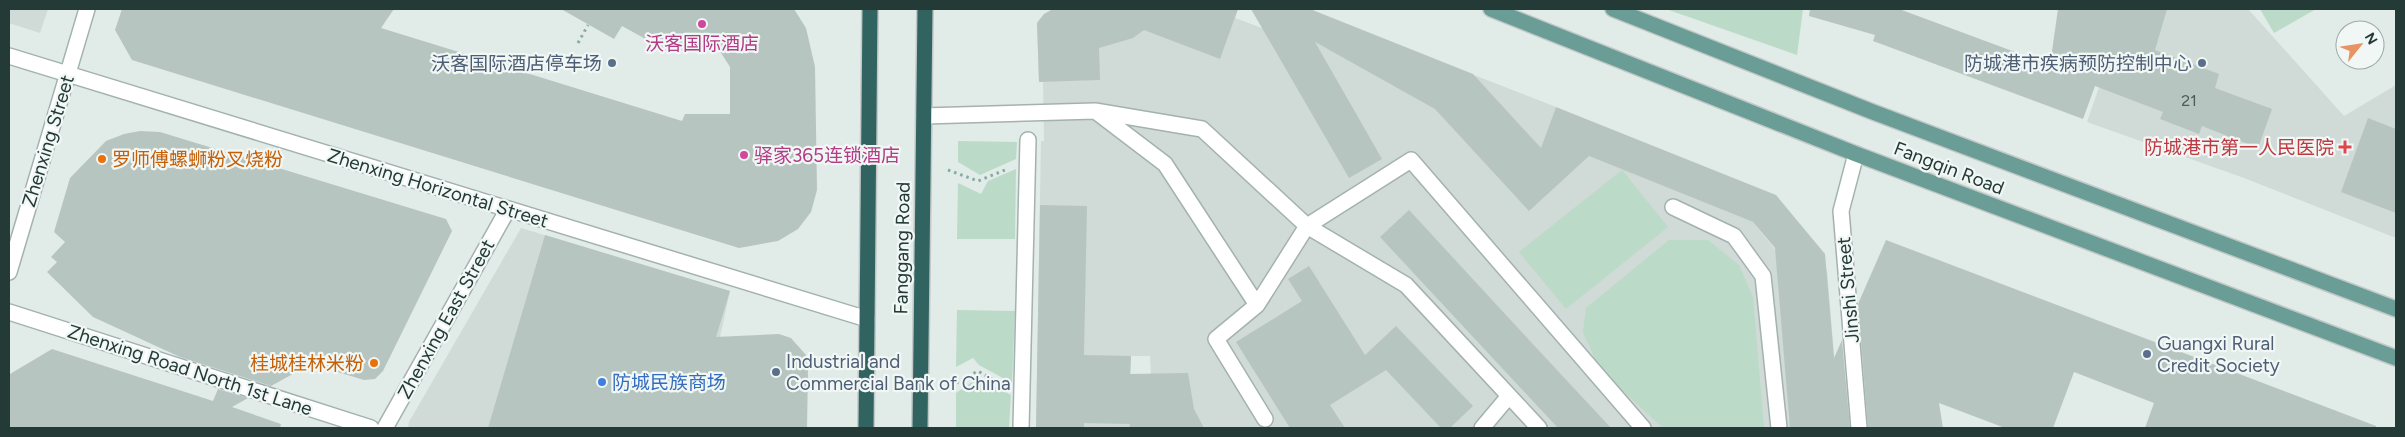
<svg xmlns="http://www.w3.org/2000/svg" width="2405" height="437" font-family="Figtree,'Noto Sans SC',sans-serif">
<rect width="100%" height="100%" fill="#e1ebe8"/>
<!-- built -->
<path fill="#d0dad7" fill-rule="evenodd" d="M9,9H48L40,33L9,23Z
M1053,9H1238L1235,18L1262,28L1295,9L1315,42L1453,118L1474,75L1556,107L1545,138L1753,222L1793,272L1827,270L1840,428H1036L1041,141H1044L1043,82H1039L1037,23L1044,14ZM1131,356H1150L1153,413L1130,412Z
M2126,9H2248L2344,116L2396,85V238L2244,178L2087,122Z
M521,228L730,291L720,337L718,428H408L409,422Z"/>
<!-- green -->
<path fill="#bcdac8" d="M1666,9H1803L1797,55Z
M2260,9H2316L2274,33Z
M958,141L1017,142L1016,159L980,175L958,162Z
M1016,169L1015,239H957L958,183L981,194L988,181Z
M1622,170L1668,227L1566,309L1519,252Z
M1669,240H1708L1739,265L1753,297L1764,428H1663L1600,370L1583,332L1586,308Z
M957,310L1015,311L1012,383L979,365L973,358L956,367Z
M978,378L1011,395L1009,428H956V393Z"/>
<!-- building -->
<path fill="#b7c5c1" d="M122,9H394L381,28L682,121L685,114H730V67L713,40L671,53L622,26L614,39L561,9H794L806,28L815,67L817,190L811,212L798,229L778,241L739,248L132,60L115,30Z
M1053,9H1238L1220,59L1144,30L1133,38L1099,48L1100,80L1039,82L1037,23L1044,14Z
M1251,9H1310L1473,74L1541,148L1556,107L1776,195L1825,254L1834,358L1842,340L1850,428H1790L1775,248L1753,222L1589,156L1529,211L1435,109L1315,42L1382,159L1349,178Z
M1810,9H1899L2050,65L2058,9H2167L2155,50L2219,74L2215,88L2272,109L2258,148L2202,126L2199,134L2160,119L2163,112L2095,86L2083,119L1873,41L1875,35L1809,16Z
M2368,118L2396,129V213L2341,192Z
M140,131L160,132L446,219L452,231L383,371L375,379L364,380L311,364L271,386L180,357L93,317L47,272L57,262L51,257L65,242L54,232L70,178L106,141L124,134Z
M1040,205L1087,206L1084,355L1131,356L1130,374L1188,373L1194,409L1204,428H1129L1130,424L1084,423V428H1036Z
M1409,210L1530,341L1611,428H1558L1502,368L1380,237Z
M545,235L730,291L716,337L779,334L791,338L806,355L808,370L807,428H488Z
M1886,240L2376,426V428H2145L2154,403L2074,372L2053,428H2005L1939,403L1943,428H1868L1858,304Z
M1309,266L1365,355L1396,326L1473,406L1450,428H1441L1386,370L1330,405L1345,428H1290L1236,342L1302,301L1288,279Z
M52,349L213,401L218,389L248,398L232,407L281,424L280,428H9L10,374Z"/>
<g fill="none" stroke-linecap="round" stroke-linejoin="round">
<defs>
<path id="minor" d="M9,56L867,319
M1098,113L1165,164L1257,305
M924,116L1095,111L1202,129L1307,226L1406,285L1539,428
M1856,154L1841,211L1859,428
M1673,207L1734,236L1763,276L1779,428
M9,272L87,9
M9,312L371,428
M1265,419L1216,339L1257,305L1307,226L1411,160L1643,428
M385,428L508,209
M1021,428L1028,140
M1482,428L1509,396"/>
<path id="major" d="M1491,9L1856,154L2396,358
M1613,9L1873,112L2396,309"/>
<path id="highway" d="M866,428L870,9
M920,428L925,9"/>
</defs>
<!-- minor casing -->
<use href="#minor" stroke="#a4b2af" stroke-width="18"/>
<!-- major casing -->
<use href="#major" stroke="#c1c8c7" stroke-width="18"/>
<!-- highway casing -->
<use href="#highway" stroke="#c1c8c7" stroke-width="18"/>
<!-- path -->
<path stroke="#84aca4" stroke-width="3" stroke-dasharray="2.5 4" stroke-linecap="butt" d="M578,43L588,25
M948,170L978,181L1005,170
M945,389L978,371L1000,384"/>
<!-- minor -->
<use href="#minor" stroke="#fff" stroke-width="15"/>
<!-- major -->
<use href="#major" stroke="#699d96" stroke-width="15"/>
<!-- highway -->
<use href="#highway" stroke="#316460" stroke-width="15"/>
</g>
<!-- markers -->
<g fill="#d1479c" stroke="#f1f7f5" stroke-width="2">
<circle cx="702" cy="24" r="5"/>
<circle cx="744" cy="155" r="5"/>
</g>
<g fill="#5c6f8a" stroke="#f1f7f5" stroke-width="2">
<circle cx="612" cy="63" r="5"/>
<circle cx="2202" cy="63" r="5"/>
<circle cx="2147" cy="354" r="5"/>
<circle cx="776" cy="372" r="5"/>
</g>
<path fill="#e0444e" stroke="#f1f7f5" stroke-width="2" d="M2342.5 139.5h5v5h5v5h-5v5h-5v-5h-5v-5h5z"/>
<g fill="#e8710a" stroke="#f1f7f5" stroke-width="2">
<circle cx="102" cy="159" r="5"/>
<circle cx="374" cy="363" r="5"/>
</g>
<circle fill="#3f7fe0" stroke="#f1f7f5" stroke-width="2" cx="602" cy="382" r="5"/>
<g text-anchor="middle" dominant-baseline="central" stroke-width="4.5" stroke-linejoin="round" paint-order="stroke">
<!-- number labels -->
<g font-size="16" fill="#485d5a">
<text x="2189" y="100">21</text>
</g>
<!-- hotel labels -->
<g font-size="19" fill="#b23c85" stroke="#f1f7f5">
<text x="702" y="43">沃客国际酒店</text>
<text x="754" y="155" text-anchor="start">驿家365连锁酒店</text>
</g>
<!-- service labels -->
<g font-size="19" fill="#4e5e75" stroke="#f1f7f5" text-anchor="end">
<text x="602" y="63">沃客国际酒店停车场</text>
<text x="2192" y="63">防城港市疾病预防控制中心</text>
<text x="2157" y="343" text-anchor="start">Guangxi Rural<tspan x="2157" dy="22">Credit Society</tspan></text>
<text x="786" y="361" text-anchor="start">Industrial and<tspan x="786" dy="22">Commercial Bank of China</tspan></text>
</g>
<!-- street labels -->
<g font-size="19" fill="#233a37" stroke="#f1f7f5">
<text transform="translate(48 141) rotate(-73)">Zhenxing Street</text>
<text transform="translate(1949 168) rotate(21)">Fangqin Road</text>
<text transform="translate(438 188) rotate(17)">Zhenxing Horizontal Street</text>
<text transform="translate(902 248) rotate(-89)">Fanggang Road</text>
<text transform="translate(1848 290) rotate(-95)">Jinshi Street</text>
<text transform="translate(446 319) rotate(-61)">Zhenxing East Street</text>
<text transform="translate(190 370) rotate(18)">Zhenxing Road North 1st Lane</text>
</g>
<!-- health labels -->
<g font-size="19" fill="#be3a42" stroke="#f1f7f5" text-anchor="end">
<text x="2334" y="147">防城港市第一人民医院</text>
</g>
<!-- food labels -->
<g font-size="19" fill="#c56008" stroke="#f1f7f5" text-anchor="start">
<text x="112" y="159">罗师傅螺蛳粉叉烧粉</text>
<text x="364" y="363" text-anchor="end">桂城桂林米粉</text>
</g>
<!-- shop labels -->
<g font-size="19" fill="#366cbe" stroke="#f1f7f5" text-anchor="start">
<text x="612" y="382">防城民族商场</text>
</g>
</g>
<!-- border -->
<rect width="2405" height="437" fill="none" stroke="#233a37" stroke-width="20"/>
<!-- north arrow -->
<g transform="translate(2360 45) rotate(60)"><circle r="24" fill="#f1f7f5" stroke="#9faba9"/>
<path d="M0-4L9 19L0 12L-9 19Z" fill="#e89362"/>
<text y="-8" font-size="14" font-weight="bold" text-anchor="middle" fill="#233a37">N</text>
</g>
</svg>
